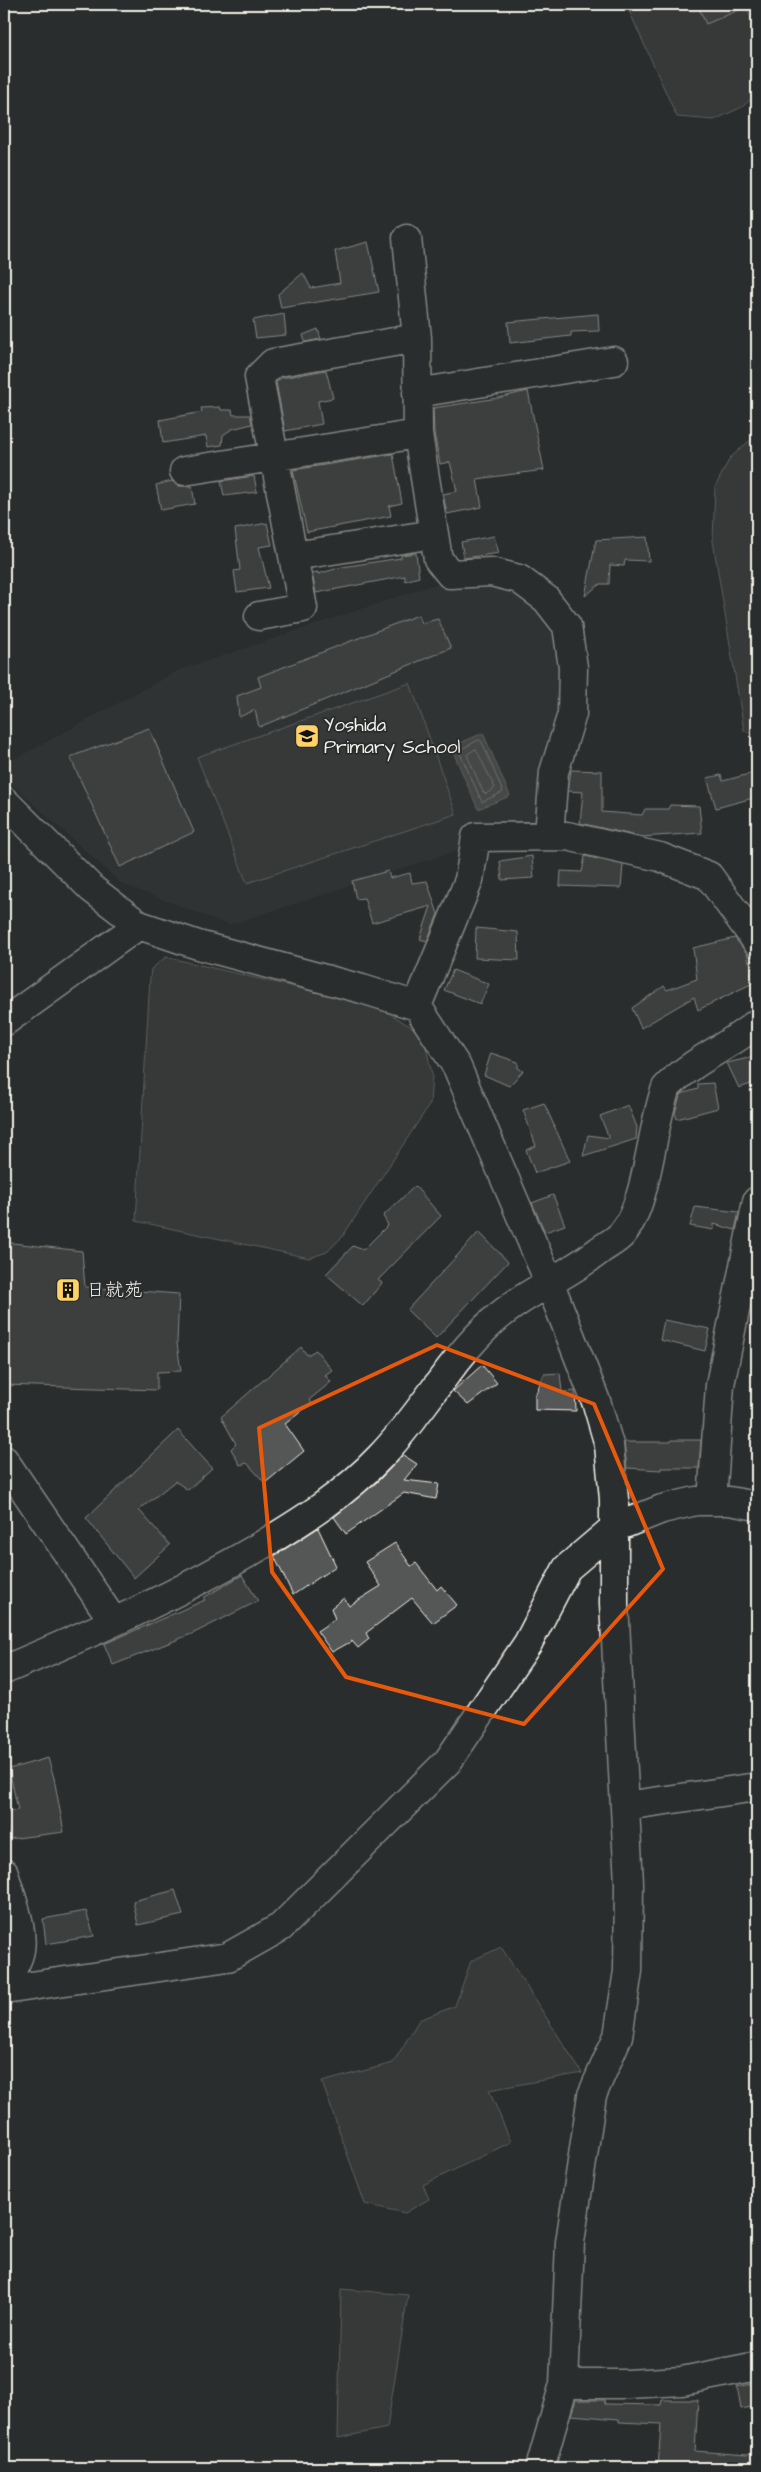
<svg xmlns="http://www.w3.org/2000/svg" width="761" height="2472" font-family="'Architects Daughter','Klee One',sans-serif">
<rect width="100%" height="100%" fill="#2a2d2e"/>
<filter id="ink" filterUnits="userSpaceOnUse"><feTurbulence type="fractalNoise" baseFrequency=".02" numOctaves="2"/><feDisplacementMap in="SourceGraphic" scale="10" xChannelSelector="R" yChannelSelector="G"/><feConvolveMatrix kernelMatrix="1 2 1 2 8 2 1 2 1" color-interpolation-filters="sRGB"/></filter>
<g filter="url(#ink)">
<!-- built -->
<path fill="#373a3a" d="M509,582L557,626L564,707L535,825L229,925L122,884L4,777V765L177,671L433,585Z"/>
<!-- green -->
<path fill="#444645" stroke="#9c9c96" d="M626,4H745L757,33V94L742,107L714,120L677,117Z
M757,434V738L744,730L713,541L715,487L730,458Z
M410,683L456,814L247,883L197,757Z
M166,957L379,1007L413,1028L426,1047L432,1075L430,1104L342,1237L327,1252L309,1258L136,1221L150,978L151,969Z
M501,1947L582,2073L489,2090L511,2142L423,2185L429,2199L405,2213L365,2204L322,2082L393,2063L419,2020L455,2006L471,1961Z
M341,2289L408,2295L387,2428L338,2438Z"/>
<!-- water -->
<path fill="#676866" stroke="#9f9f9a" d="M483,733L510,796L478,809L451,747Z"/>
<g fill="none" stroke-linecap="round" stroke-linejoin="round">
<!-- shore -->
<path stroke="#bcbab4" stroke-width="1" d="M479,740L482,742L503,792L482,802L459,751Z
M476,749L495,788L486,794L483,792L467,755Z"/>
</g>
<!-- building -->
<path fill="#555756" stroke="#f4f1e8" d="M697,4H753L706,24Z
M368,242L379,292L281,308L278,294L303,273L311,288L340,283L335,251Z
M284,314L286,335L256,338L253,320Z
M598,314L599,331L571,332V336L510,343L508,322Z
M318,329L321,339L305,342L303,335Z
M326,370L333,398L318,401L322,424L285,431L276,382L281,378Z
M528,391L544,470L477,479L482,507L447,514L443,494L457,491L450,462L440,464L434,433L433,408L498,398Z
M220,407L221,410H232L233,415H250L252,424L232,429L223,435L222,445L208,447L206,436L163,443L160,420L202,412L201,408Z
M393,454L402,503L389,506L391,516L307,532L293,470Z
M254,476L257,492L224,496L221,481Z
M172,481L179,486H192L195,504L161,510L156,485Z
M267,523L272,545L259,547L269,588L237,592L234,571L240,570L235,529Z
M494,536L499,553L464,558L461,542Z
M647,537L649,561L625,560L624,566L610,565L609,584H600L585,596L596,540Z
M416,553L419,577L405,581V576L316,593L312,573L318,572V574L342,567L401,558V555Z
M418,615L422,623L438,619L451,648L259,727L255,710L239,717L237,696L261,687L258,677Z
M149,728L194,832L120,867L70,757Z
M571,770L602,771V812L642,815L645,809H668L670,805L699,806L702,833L641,837L580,823L583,792L568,791Z
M757,772V797L716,808L707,778L721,775L723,781Z
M532,856L534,878L502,880L500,861Z
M585,856L623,865L621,888L560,886L561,871L582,872Z
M388,871L390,878L410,873L412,883L427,881L438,914L427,941L420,939L431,906L372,923L364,898L356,899L352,881Z
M476,928L518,932L519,960L475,958Z
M735,938L747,953L749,962L757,959V981L698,1010L694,997L641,1028L632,1008L664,986L667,990L697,979L693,948Z
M453,970L489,984L480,1004L444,990Z
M491,1053L518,1062V1068L523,1071L509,1086L484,1075Z
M757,1056V1082L739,1088L727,1063Z
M713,1083L718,1108L677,1119L675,1113L680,1096L684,1093L698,1089V1084Z
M544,1103L570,1161L535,1173L526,1150L536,1146L523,1110Z
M628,1105L637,1127L636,1139L583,1156L588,1135L609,1138L600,1116Z
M415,1186L441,1216L378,1280L382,1283L363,1306L326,1274L353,1246L363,1250L388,1225L383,1216Z
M553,1195L565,1225L545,1232L532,1203Z
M695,1207L739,1212L735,1230L714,1224V1230L690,1226Z
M479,1232L508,1262L436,1338L407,1310Z
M4,1242L82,1251L85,1287L179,1294L177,1343L181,1371L157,1372V1390L4,1385Z
M664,1320L710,1329L705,1351L660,1340Z
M301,1347L307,1355L316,1350L332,1370L325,1375L331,1382L309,1400L312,1403L285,1424L304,1451L265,1483L247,1463L240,1465L231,1449L236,1444L221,1417Z
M482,1365L497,1383L468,1405L453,1391Z
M560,1373L562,1392L575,1391L576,1411L535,1410V1396L544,1374Z
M178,1430L212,1468L188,1490L175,1481L139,1510L170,1545L134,1578L86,1518Z
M671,1440H701L699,1468H661V1470L627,1468L624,1442H671Z
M403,1455L417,1464L404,1480L439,1484L436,1499L404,1493L346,1534L334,1517L377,1482Z
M318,1528L336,1566L293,1595L274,1556Z
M395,1543L411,1566L416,1563L437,1590L441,1586L457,1605L433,1623L412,1598L366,1633L369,1639L358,1648L352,1641L332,1652L317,1631L335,1619L331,1608L344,1598L349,1606L381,1586L365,1562Z
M242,1575L258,1601L194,1633L113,1665L104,1644L205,1600L203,1598Z
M48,1758L54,1778L64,1832L9,1839L4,1812L18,1810L9,1769Z
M175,1890L183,1915L138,1925L133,1901Z
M86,1911L94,1936L46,1944L43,1919Z
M757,2383V2406L741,2409L737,2387Z
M576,2400H604L605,2404L661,2405L662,2400H698L695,2451L747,2455L757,2451V2468H658L661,2424L619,2422V2419L571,2415Z"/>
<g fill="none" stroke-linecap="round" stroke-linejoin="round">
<defs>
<path id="minor" d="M407,238L417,338L418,434L438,559L450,574L491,572L519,579L546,599L567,626L573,667L572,714L554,772L549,835
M417,393L614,361
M184,471L418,434
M294,556L434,534
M259,616L303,608L259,377L273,363L417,338
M4,801L92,889L139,925L198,945L362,989L417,1006L457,1067L550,1284L597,1404L609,1445L614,1499V1603L629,1883L628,1971L618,2036L592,2095L570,2242L564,2384L540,2468
M417,1006L469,880L476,837L567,836L660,857L709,876L757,942
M4,1022L139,925
M4,1460L114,1622
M712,1501L720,1385L757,1201
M4,1670C92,1633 180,1594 262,1545C304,1520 346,1493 380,1457C421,1415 449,1361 492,1322C525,1292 566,1277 600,1250C607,1245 617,1240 622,1234C648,1204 651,1127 666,1088C691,1061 729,1047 757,1023
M625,1806L757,1787
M4,1873C10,1896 24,1926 20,1950C18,1962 10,1972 4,1981
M4,1990L228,1957L281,1927L448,1761L528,1643L567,1568L614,1528L662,1509L696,1501H729L757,1506
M564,2384H627L682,2381L757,2366"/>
</defs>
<!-- minor casing -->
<use href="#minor" stroke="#f4f1e8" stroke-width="31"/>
<!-- minor -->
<use href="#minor" stroke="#2a2d2e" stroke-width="28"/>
</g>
</g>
<!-- marked area -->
<path d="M0 0H761V2472H0ZM437,1345L594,1404L663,1569L524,1724L346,1677L272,1572L259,1428Z" fill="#2a2d2e" fill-opacity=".55" fill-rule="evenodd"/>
<path fill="none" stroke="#e8590c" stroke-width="4" stroke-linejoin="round" d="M437,1345L594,1404L663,1569L524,1724L346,1677L272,1572L259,1428Z"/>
<!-- icons -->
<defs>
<symbol id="school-square" viewBox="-11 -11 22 22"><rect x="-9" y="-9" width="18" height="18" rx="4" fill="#ffd166" stroke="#2a2d2e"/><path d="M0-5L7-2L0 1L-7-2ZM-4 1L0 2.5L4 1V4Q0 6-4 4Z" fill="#111"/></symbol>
<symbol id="building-square" viewBox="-11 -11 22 22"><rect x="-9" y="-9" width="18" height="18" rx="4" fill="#ffd166" stroke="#2a2d2e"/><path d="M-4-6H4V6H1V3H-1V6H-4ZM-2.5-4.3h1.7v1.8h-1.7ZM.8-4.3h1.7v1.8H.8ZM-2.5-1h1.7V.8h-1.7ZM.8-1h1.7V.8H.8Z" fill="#111"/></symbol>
</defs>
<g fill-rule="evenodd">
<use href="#school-square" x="293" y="722" width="28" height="28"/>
<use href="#building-square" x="54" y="1276" width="28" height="28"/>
</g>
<g text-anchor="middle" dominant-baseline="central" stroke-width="4" stroke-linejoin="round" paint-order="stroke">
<!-- poi labels -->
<g font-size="19" fill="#f4f1e8" stroke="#2a2d2e" text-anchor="start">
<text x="324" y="725">Yoshida<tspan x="324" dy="22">Primary School</tspan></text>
<text x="86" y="1290">日就苑</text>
</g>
</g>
<!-- margin -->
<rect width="761" height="2472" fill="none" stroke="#2a2d2e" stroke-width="20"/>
<rect x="10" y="10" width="741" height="2452" fill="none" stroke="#f4f1e8" stroke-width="2" filter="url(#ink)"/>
</svg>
